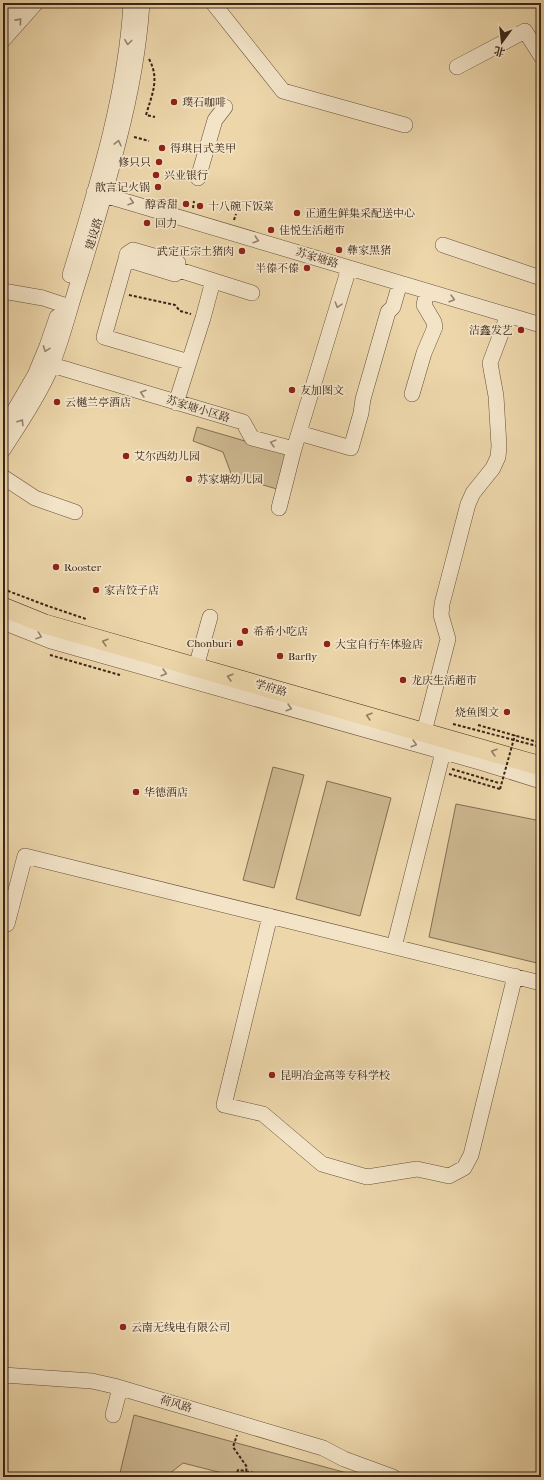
<svg xmlns="http://www.w3.org/2000/svg" width="544" height="1480" font-family="'IM FELL French Canon','Noto Serif SC',serif">
<rect width="100%" height="100%" fill="#ecd6aa"/>
<filter id="stains"><feTurbulence type="fractalNoise" baseFrequency=".005" numOctaves="4"/><feColorMatrix values="0 0 0 0 .2 0 0 0 0 .09 0 0 0 0 .02 0 0 0 .5 -.17"/></filter>
<radialGradient id="worn" r=".72"><stop offset=".6" stop-color="#630" stop-opacity="0"/><stop offset="1" stop-color="#630" stop-opacity=".3"/></radialGradient>
<!-- green -->
<path fill="#cdb891" stroke="#826e54" d="M197,427L286,453L277,489L232,476L223,452L193,441Z
M273,767L304,775L274,888L243,880Z
M327,781L391,798L360,916L296,899Z
M456,804L541,821V964L429,937Z
M134,1415L358,1476L357,1477H238L183,1463L165,1477H119Z"/>
<g fill="none" stroke-linecap="round" stroke-linejoin="round">
<defs>
<path id="minor" d="M213,3L283,91L405,125
M3,22L21,3
M3,40L36,3
M457,67L525,31L541,56
M198,178L215,120L225,107
M94,192L541,325
M443,245L541,278
M126,259L127,254L133,250L178,263L175,274L126,259L104,337L189,362
M176,269L252,293
M70,275C97,186 126,95 131,3
M3,291L43,298L70,307
M52,365L243,422L252,438L294,449L349,268
M412,394L424,353L435,327L434,322L424,305L427,291
M176,403L203,318L213,281
M3,430L35,375L47,346L57,317
M299,433L351,448L361,413L363,399L388,312L393,307L400,283
M3,450C19,425 37,399 49,372C61,344 68,314 77,286C92,238 106,191 118,143C130,97 139,51 142,3
M3,477L35,498L75,512
M279,508L294,449
M3,622L51,641L483,763L541,781
M196,667L210,617
M424,732L448,639L441,615L442,604L468,504L473,493L493,468L498,457L499,446L496,396L490,363L508,315
M270,916L224,1105L263,1114L322,1164L367,1177L417,1169L449,1176L464,1168L471,1155L515,976
M7,924L25,856L541,983
M394,947L443,752
M3,1375L92,1381L114,1386L323,1448L344,1459L393,1477
M113,1415L120,1388"/>
<path id="major" d="M3,607L45,624L541,766"/>
</defs>
<!-- minor casing -->
<use href="#minor" stroke="#65503b" stroke-width="16"/>
<!-- major casing -->
<use href="#major" stroke="#382416" stroke-width="20"/>
<!-- path -->
<path stroke="#382416" stroke-width="2" stroke-dasharray="3 2" stroke-linecap="butt" d="M149,59C160,79 152,94 146,115L155,117
M134,137L149,141
M193,208L194,201
M234,220L236,214
M129,295L175,305L180,311L191,314
M3,589L45,605L86,619
M50,655L120,675
M453,724L541,747
M478,725L541,743
M452,769L499,783
M449,774L500,789
M246,1471L269,1477
M236,1477L238,1470L246,1471L247,1467L233,1447L237,1435"/>
<!-- minor -->
<use href="#minor" stroke="#f3e4c8" stroke-width="15"/>
<!-- major -->
<use href="#major" stroke="#ecd6aa" stroke-width="19"/>
<!-- path-bridge -->
<path stroke="#382416" stroke-width="2" stroke-dasharray="3 2" stroke-linecap="butt" d="M500,789L515,735"/>
</g>
<!-- one-way arrows -->
<defs><path id="oneway-chevron" d="M-2-3.5L2.5 0L-2 3.5" fill="none" stroke-width="1.6" stroke-linecap="round" stroke-linejoin="round"/></defs>
<g stroke="#96846f">
<use href="#oneway-chevron" transform="translate(19 21) rotate(-48)"/>
<use href="#oneway-chevron" transform="translate(128 42) rotate(97)"/>
<use href="#oneway-chevron" transform="translate(118 143) rotate(-76)"/>
<use href="#oneway-chevron" transform="translate(131 202) rotate(17)"/>
<use href="#oneway-chevron" transform="translate(256 240) rotate(17)"/>
<use href="#oneway-chevron" transform="translate(452 299) rotate(16)"/>
<use href="#oneway-chevron" transform="translate(338 305) rotate(107)"/>
<use href="#oneway-chevron" transform="translate(46 349) rotate(110)"/>
<use href="#oneway-chevron" transform="translate(143 393) rotate(-163)"/>
<use href="#oneway-chevron" transform="translate(21 422) rotate(-58)"/>
<use href="#oneway-chevron" transform="translate(273 443) rotate(-165)"/>
<use href="#oneway-chevron" transform="translate(39 636) rotate(19)"/>
<use href="#oneway-chevron" transform="translate(164 673) rotate(16)"/>
<use href="#oneway-chevron" transform="translate(289 708) rotate(16)"/>
<use href="#oneway-chevron" transform="translate(414 744) rotate(16)"/>
</g>
<g stroke="#927d60">
<use href="#oneway-chevron" transform="translate(105 642) rotate(-164)"/>
<use href="#oneway-chevron" transform="translate(230 677) rotate(-164)"/>
<use href="#oneway-chevron" transform="translate(369 716) rotate(-164)"/>
<use href="#oneway-chevron" transform="translate(494 752) rotate(-164)"/>
</g>
<!-- markers -->
<g fill="#8f2418" stroke="#f3e4c8" stroke-width="1.5">
<circle cx="174" cy="102" r="4"/>
<circle cx="162" cy="148" r="4"/>
<circle cx="159" cy="162" r="4"/>
<circle cx="156" cy="175" r="4"/>
<circle cx="158" cy="187" r="4"/>
<circle cx="186" cy="204" r="4"/>
<circle cx="200" cy="206" r="4"/>
<circle cx="297" cy="213" r="4"/>
<circle cx="147" cy="223" r="4"/>
<circle cx="271" cy="230" r="4"/>
<circle cx="339" cy="250" r="4"/>
<circle cx="242" cy="251" r="4"/>
<circle cx="307" cy="268" r="4"/>
<circle cx="521" cy="330" r="4"/>
<circle cx="292" cy="390" r="4"/>
<circle cx="57" cy="402" r="4"/>
<circle cx="126" cy="456" r="4"/>
<circle cx="189" cy="479" r="4"/>
<circle cx="56" cy="567" r="4"/>
<circle cx="96" cy="590" r="4"/>
<circle cx="245" cy="631" r="4"/>
<circle cx="240" cy="643" r="4"/>
<circle cx="327" cy="644" r="4"/>
<circle cx="280" cy="656" r="4"/>
<circle cx="403" cy="680" r="4"/>
<circle cx="507" cy="712" r="4"/>
<circle cx="136" cy="792" r="4"/>
<circle cx="272" cy="1075" r="4"/>
<circle cx="123" cy="1327" r="4"/>
</g>
<g text-anchor="middle" dominant-baseline="central" stroke-width="3.5" stroke-linejoin="round" paint-order="stroke">
<!-- poi labels -->
<g font-size="11" fill="#382416" stroke="#f3e4c8" text-anchor="start">
<text x="182" y="102">璞石咖啡</text>
<text x="170" y="148">得琪日式美甲</text>
<text x="151" y="162" text-anchor="end">修只只</text>
<text x="164" y="175">兴业银行</text>
<text x="150" y="187" text-anchor="end">歆言记火锅</text>
<text x="178" y="204" text-anchor="end">醇香甜</text>
<text x="208" y="206">十八碗下饭菜</text>
<text x="305" y="213">正通生鲜集采配送中心</text>
<text x="155" y="223">回力</text>
<text x="279" y="230">佳悦生活超市</text>
<text x="347" y="250">彝家黑猪</text>
<text x="234" y="251" text-anchor="end">武定正宗土猪肉</text>
<text x="299" y="268" text-anchor="end">半傣不傣</text>
<text x="513" y="330" text-anchor="end">洁鑫发艺</text>
<text x="300" y="390">友加图文</text>
<text x="65" y="402">云樾兰亭酒店</text>
<text x="134" y="456">艾尔西幼儿园</text>
<text x="197" y="479">苏家塘幼儿园</text>
<text x="64" y="567">Rooster</text>
<text x="104" y="590">家吉饺子店</text>
<text x="253" y="631">希希小吃店</text>
<text x="232" y="643" text-anchor="end">Chonburi</text>
<text x="335" y="644">大宝自行车体验店</text>
<text x="288" y="656">Barfly</text>
<text x="411" y="680">龙庆生活超市</text>
<text x="499" y="712" text-anchor="end">烧鱼图文</text>
<text x="144" y="792">华德酒店</text>
<text x="280" y="1075">昆明冶金高等专科学校</text>
<text x="131" y="1327">云南无线电有限公司</text>
</g>
<!-- street labels -->
<g font-size="11" fill="#382416" stroke="#f3e4c8">
<text transform="translate(94 234) rotate(-73)">建设路</text>
<text transform="translate(317 258) rotate(17)">苏家塘路</text>
<text transform="translate(198 409) rotate(17)">苏家塘小区路</text>
<text transform="translate(271 688) rotate(16)">学府路</text>
<text transform="translate(176 1404) rotate(16)">荷风路</text>
</g>
</g>
<!-- margin -->
<rect width="544" height="1480" fill="none" stroke="#ecd6aa" stroke-width="16"/>
<rect x="4" y="4" width="536" height="1472" fill="none" stroke="#382416" stroke-width="2"/>
<rect x="8" y="8" width="528" height="1464" fill="none" stroke="#382416"/>
<!-- north arrow -->
<g transform="translate(502 42) rotate(195)" stroke="#f3e4c8" stroke-width="3" paint-order="stroke">
<path d="M0-3L7 15L0 10L-7 15Z" fill="#382416"/>
<text y="-6" font-size="11" font-weight="bold" text-anchor="middle" fill="#382416">北</text>
</g>
<rect width="100%" height="100%" filter="url(#stains)"/>
<rect width="100%" height="100%" fill="url(#worn)"/>
</svg>
